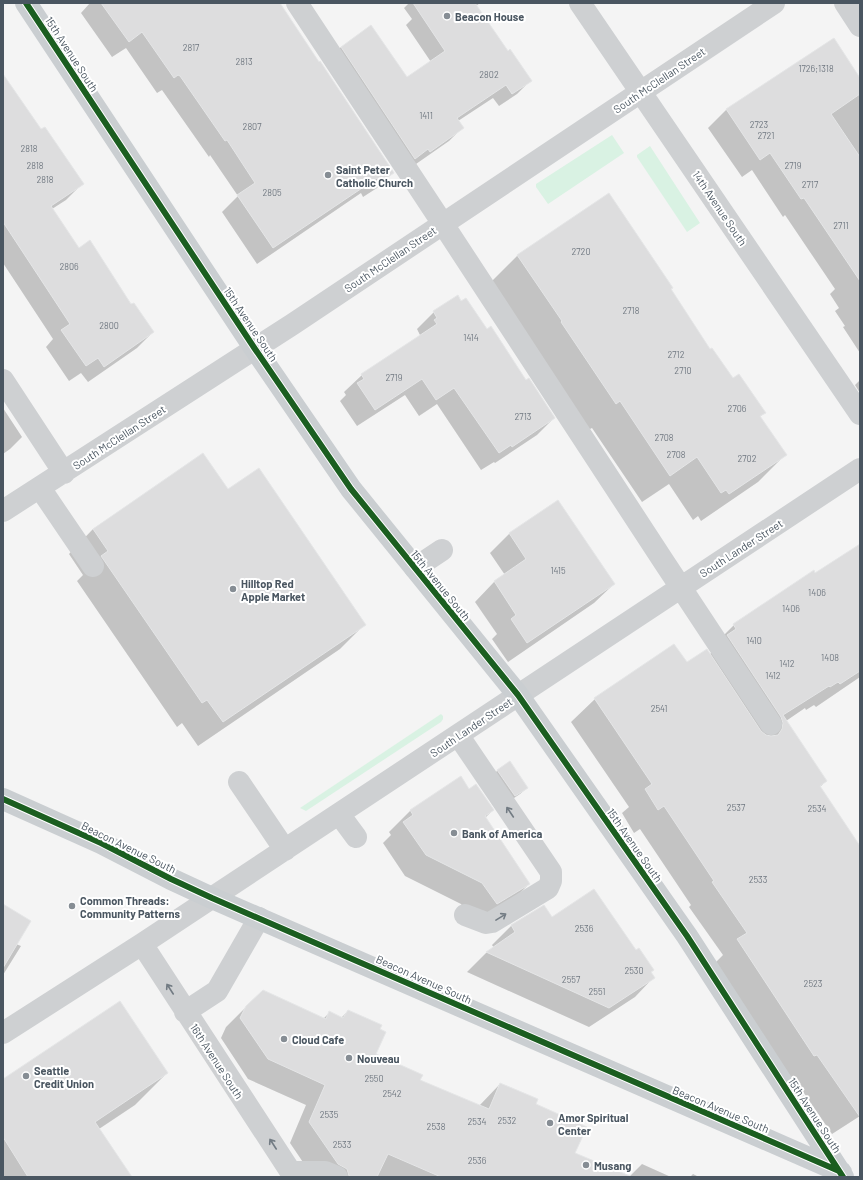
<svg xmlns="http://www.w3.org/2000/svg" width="863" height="1180" font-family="Barlow,sans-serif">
<rect width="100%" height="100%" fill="#f4f4f4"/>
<!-- green -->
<path fill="#d9f2e3" d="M612,135L624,153L548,204L536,187V184Z
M650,146L700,223L687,232L637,157V155Z
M441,714L443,716V719L441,722L306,811L300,808Z"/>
<!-- shadow -->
<path fill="#0003" d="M90,3H279L393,172L377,188L363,197L361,193L257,264L222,212L238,196L210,155L209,157L162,90L157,93L126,48L112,57L81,13Z
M409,3H480L476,6L508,53L530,81L517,94L499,106L493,98L458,121L462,128L449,141L416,164L328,61L341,47L407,78L431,62L406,25L412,19L404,8Z
M833,39L860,80V353L843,327L845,326L835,311L839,308L830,294L835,289L785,215L783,217L752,170L742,177L708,128L726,110Z
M3,78L41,131L82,184L66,200L52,209L78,250L131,306L153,332L137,348L88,382L81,373L69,381L46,347L53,339L3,263Z
M609,194L710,350L733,379L764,413L760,417L785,455L758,482L701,521L698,516L693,520L669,484L642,502L592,428L588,430L490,283L517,256Z
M434,312L486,331L554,418L537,435L495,463L494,462L481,470L437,404L419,416L405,395L357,426L340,401L346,395L344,392L362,375L417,338L420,335L417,329Z
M860,380V393L855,385Z
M3,408L22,437L10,449L3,454Z
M203,455L228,490L364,625L340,649L198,746L182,723L177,727L77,581L83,575L69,554L93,529Z
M558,501L614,584L594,603L508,662L492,639L497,634L475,602L494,582L505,575L490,553L509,534Z
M860,545V677L816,707L814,705L806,710L805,708L786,721L826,781L820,787L860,848V1116L832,1134L793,1077L790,1079L714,964L723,955L689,907L691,905L640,829L634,833L622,813L629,807L571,722L595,699L709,655L712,652L710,649L734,625Z
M509,762L527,788L520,794L508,802L491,777L497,771Z
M461,777L469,790L493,810L485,818L529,884L508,905L475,925L461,904L405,876L383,843L391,835L389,832L410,811Z
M3,906L16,944L21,946L3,975Z
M544,906L552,918L650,972L654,977L635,997L589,1027L467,972L486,953L494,948L492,945L511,926Z
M246,1007L323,1019L330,1012L341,1018L348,1011L375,1055L419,1080L479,1106L500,1084L535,1104L574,1153L629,1177L642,1164L671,1177H313L290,1143L306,1105L248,1079L221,1038L226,1027Z
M167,1073L135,1105L99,1129L131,1177H3V1082Z
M693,1174L699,1177H690Z"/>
<!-- building -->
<path fill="#ddddde" stroke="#e5e6e7" d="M101,3H280L319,62L320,61L394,173L380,182L377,178L273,248L237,195L255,183L227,140L225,141L180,76L178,75L174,78L142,32L129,42Z
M413,3H475L508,51L510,49L532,81L512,94L506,85L457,118L464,128L430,152L428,149L415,159L341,47L371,25L407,77L445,51Z
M834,38L860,78V94L831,114L860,157V281L804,198L801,199L770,153L760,160L726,109Z
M3,74L41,129L45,127L84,184L51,206L79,248L90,240L131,304L134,303L154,332L104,367L98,358L86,366L61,330L70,324L3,222Z
M609,193L673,288L671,289L710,349L712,348L733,378L739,374L766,413L760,416L787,455L729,494L726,490L721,493L697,457L670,476L620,401L616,404L561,322L562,321L517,255Z
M458,295L461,301L466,298L487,329L491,326L526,380L529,378L555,418L512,447L511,445L499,453L454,388L436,400L422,379L375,410L357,383L364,379L361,374L437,324L434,320L437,318L433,311Z
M203,453L228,489L259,468L366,625L223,722L207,700L202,703L101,556L108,551L93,529Z
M558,500L615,584L527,643L511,619L516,615L494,581L526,559L509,533Z
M860,544V671L840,684L838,682L830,687L829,686L783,715L827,781L820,786L860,846V1117L817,1055L814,1056L737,939L747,933L712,882L714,881L664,806L658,810L645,789L652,784L594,698L674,644L687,662L707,649L761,731L766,735L771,736L778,735L782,729L783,723L781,717L727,635L736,629L733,624L814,570L815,573Z
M510,761L528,788L515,796L497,770Z
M461,776L469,789L476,784L494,810L485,816L530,884L497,904L482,883L426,855L403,822L413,815L410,810Z
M594,889L636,950L639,948L654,970L651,972L655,978L609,1008L486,952L515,932L511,925L544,905L552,917Z
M3,904L31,921L3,968Z
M263,990L326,1019L329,1011L343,1018L348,1010L382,1025L380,1029L386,1032L376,1054L423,1075L420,1080L489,1109L500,1083L538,1099L536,1104L587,1127L575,1153L632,1177H441L388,1154L377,1177H353L349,1176L347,1169L338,1164L309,1122L325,1085L268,1059L240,1018L246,1006Z
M120,1001L168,1073L95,1122L132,1177H28L3,1137V1079Z"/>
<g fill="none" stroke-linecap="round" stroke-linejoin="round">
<!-- minor -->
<path stroke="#ced0d2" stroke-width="22" d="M297,3L443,224L664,562L771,724
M580,3L860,414
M845,3L860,26
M3,380L64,473
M40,488L93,566
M3,511L293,324L774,3
M415,568L442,550
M458,735L551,872V881L548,888L492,922L486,923L465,915
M239,782L285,850
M339,814L356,837
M142,944L294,1177
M185,1012L217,991L259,918
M3,1033L142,944L860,469
M291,1172H325L337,1177"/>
<!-- major -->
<path stroke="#caced1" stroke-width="22" d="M26,3L255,349L351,489L518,695L687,936L843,1177
M3,799L101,843L171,879L212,898L841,1172"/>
<defs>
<path id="cycleway" d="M26,3L255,349L351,489L518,695L687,936L843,1177
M3,799L101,843L171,879L212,898L839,1171"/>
</defs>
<!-- cycleway casing -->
<use href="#cycleway" stroke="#fff" stroke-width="8"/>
<!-- cycleway -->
<use href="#cycleway" stroke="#1b5e20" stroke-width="6"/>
</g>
<!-- one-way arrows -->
<defs><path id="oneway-shaft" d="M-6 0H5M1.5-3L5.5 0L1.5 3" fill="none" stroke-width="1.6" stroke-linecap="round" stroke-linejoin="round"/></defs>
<g stroke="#727b83">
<use href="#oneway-shaft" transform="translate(510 812) rotate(-124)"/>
<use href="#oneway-shaft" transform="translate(501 917) rotate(-32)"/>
<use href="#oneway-shaft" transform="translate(170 989) rotate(-123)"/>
<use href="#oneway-shaft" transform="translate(273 1144) rotate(-123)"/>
</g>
<!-- markers -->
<g fill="#868d94" stroke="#fff" stroke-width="1.5">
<circle cx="447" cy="16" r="4"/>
<circle cx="328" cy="175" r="4"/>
<circle cx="233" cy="589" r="4"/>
<circle cx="454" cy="833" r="4"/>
<circle cx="72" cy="906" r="4"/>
<circle cx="284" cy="1039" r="4"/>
<circle cx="349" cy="1058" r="4"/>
<circle cx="26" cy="1076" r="4"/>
<circle cx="550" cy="1123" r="4"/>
<circle cx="586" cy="1165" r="4"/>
</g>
<g text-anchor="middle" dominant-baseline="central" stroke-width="4" stroke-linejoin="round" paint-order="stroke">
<!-- number labels -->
<g font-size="9" fill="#707881">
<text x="191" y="47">2817</text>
<text x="244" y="61">2813</text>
<text x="816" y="68">1726;1318</text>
<text x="489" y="74">2802</text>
<text x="426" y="115">1411</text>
<text x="759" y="124">2723</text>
<text x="252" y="126">2807</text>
<text x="766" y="135">2721</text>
<text x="29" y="148">2818</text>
<text x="35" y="165">2818</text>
<text x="793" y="165">2719</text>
<text x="45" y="179">2818</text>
<text x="810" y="184">2717</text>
<text x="272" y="192">2805</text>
<text x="841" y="225">2711</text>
<text x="581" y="251">2720</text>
<text x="69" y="266">2806</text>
<text x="631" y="310">2718</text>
<text x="109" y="325">2800</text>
<text x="471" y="337">1414</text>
<text x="676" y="354">2712</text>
<text x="683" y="370">2710</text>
<text x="394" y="377">2719</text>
<text x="737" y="408">2706</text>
<text x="523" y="416">2713</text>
<text x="664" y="437">2708</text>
<text x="676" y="454">2708</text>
<text x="747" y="458">2702</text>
<text x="558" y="570">1415</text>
<text x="817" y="592">1406</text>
<text x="791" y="608">1406</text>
<text x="754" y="640">1410</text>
<text x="830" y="657">1408</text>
<text x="787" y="663">1412</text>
<text x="773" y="675">1412</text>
<text x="659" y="708">2541</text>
<text x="736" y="807">2537</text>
<text x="817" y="808">2534</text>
<text x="758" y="879">2533</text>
<text x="584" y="928">2536</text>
<text x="634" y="970">2530</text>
<text x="571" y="979">2557</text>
<text x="813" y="983">2523</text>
<text x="597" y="991">2551</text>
<text x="374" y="1078">2550</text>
<text x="392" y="1093">2542</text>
<text x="329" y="1114">2535</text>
<text x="507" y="1120">2532</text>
<text x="477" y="1121">2534</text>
<text x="436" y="1126">2538</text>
<text x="342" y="1144">2533</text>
<text x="477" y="1160">2536</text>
</g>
<!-- poi labels -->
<g font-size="11" font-weight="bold" fill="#4a5661" stroke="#fff" text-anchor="start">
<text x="455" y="16">Beacon House</text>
<text x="336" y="169">Saint Peter<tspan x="336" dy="13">Catholic Church</tspan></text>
<text x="241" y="583">Hilltop Red<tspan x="241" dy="13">Apple Market</tspan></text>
<text x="462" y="833">Bank of America</text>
<text x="80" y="900">Common Threads:<tspan x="80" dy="13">Community Patterns</tspan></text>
<text x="292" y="1039">Cloud Cafe</text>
<text x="357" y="1058">Nouveau</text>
<text x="34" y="1070">Seattle<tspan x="34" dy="13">Credit Union</tspan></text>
<text x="558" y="1117">Amor Spiritual<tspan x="558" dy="13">Center</tspan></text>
<text x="594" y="1165">Musang</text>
</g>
<!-- street labels -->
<g font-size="11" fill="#4a5661" stroke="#fff">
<text transform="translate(72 54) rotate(57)">15th Avenue South</text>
<text transform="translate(659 80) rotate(-34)">South McClellan Street</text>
<text transform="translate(720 208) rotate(56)">14th Avenue South</text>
<text transform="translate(390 259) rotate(-34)">South McClellan Street</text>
<text transform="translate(251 324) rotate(56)">15th Avenue South</text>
<text transform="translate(119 437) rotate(-33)">South McClellan Street</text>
<text transform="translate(741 548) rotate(-33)">South Lander Street</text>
<text transform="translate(441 585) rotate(51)">15th Avenue South</text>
<text transform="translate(471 727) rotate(-34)">South Lander Street</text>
<text transform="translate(635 845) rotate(55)">15th Avenue South</text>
<text transform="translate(129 847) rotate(26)">Beacon Avenue South</text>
<text transform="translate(424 979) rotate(24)">Beacon Avenue South</text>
<text transform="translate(217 1061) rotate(57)">16th Avenue South</text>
<text transform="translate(721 1109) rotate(23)">Beacon Avenue South</text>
<text transform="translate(815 1115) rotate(57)">15th Avenue South</text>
</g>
</g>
<!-- border -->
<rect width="863" height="1180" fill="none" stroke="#4a5661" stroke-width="8"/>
</svg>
